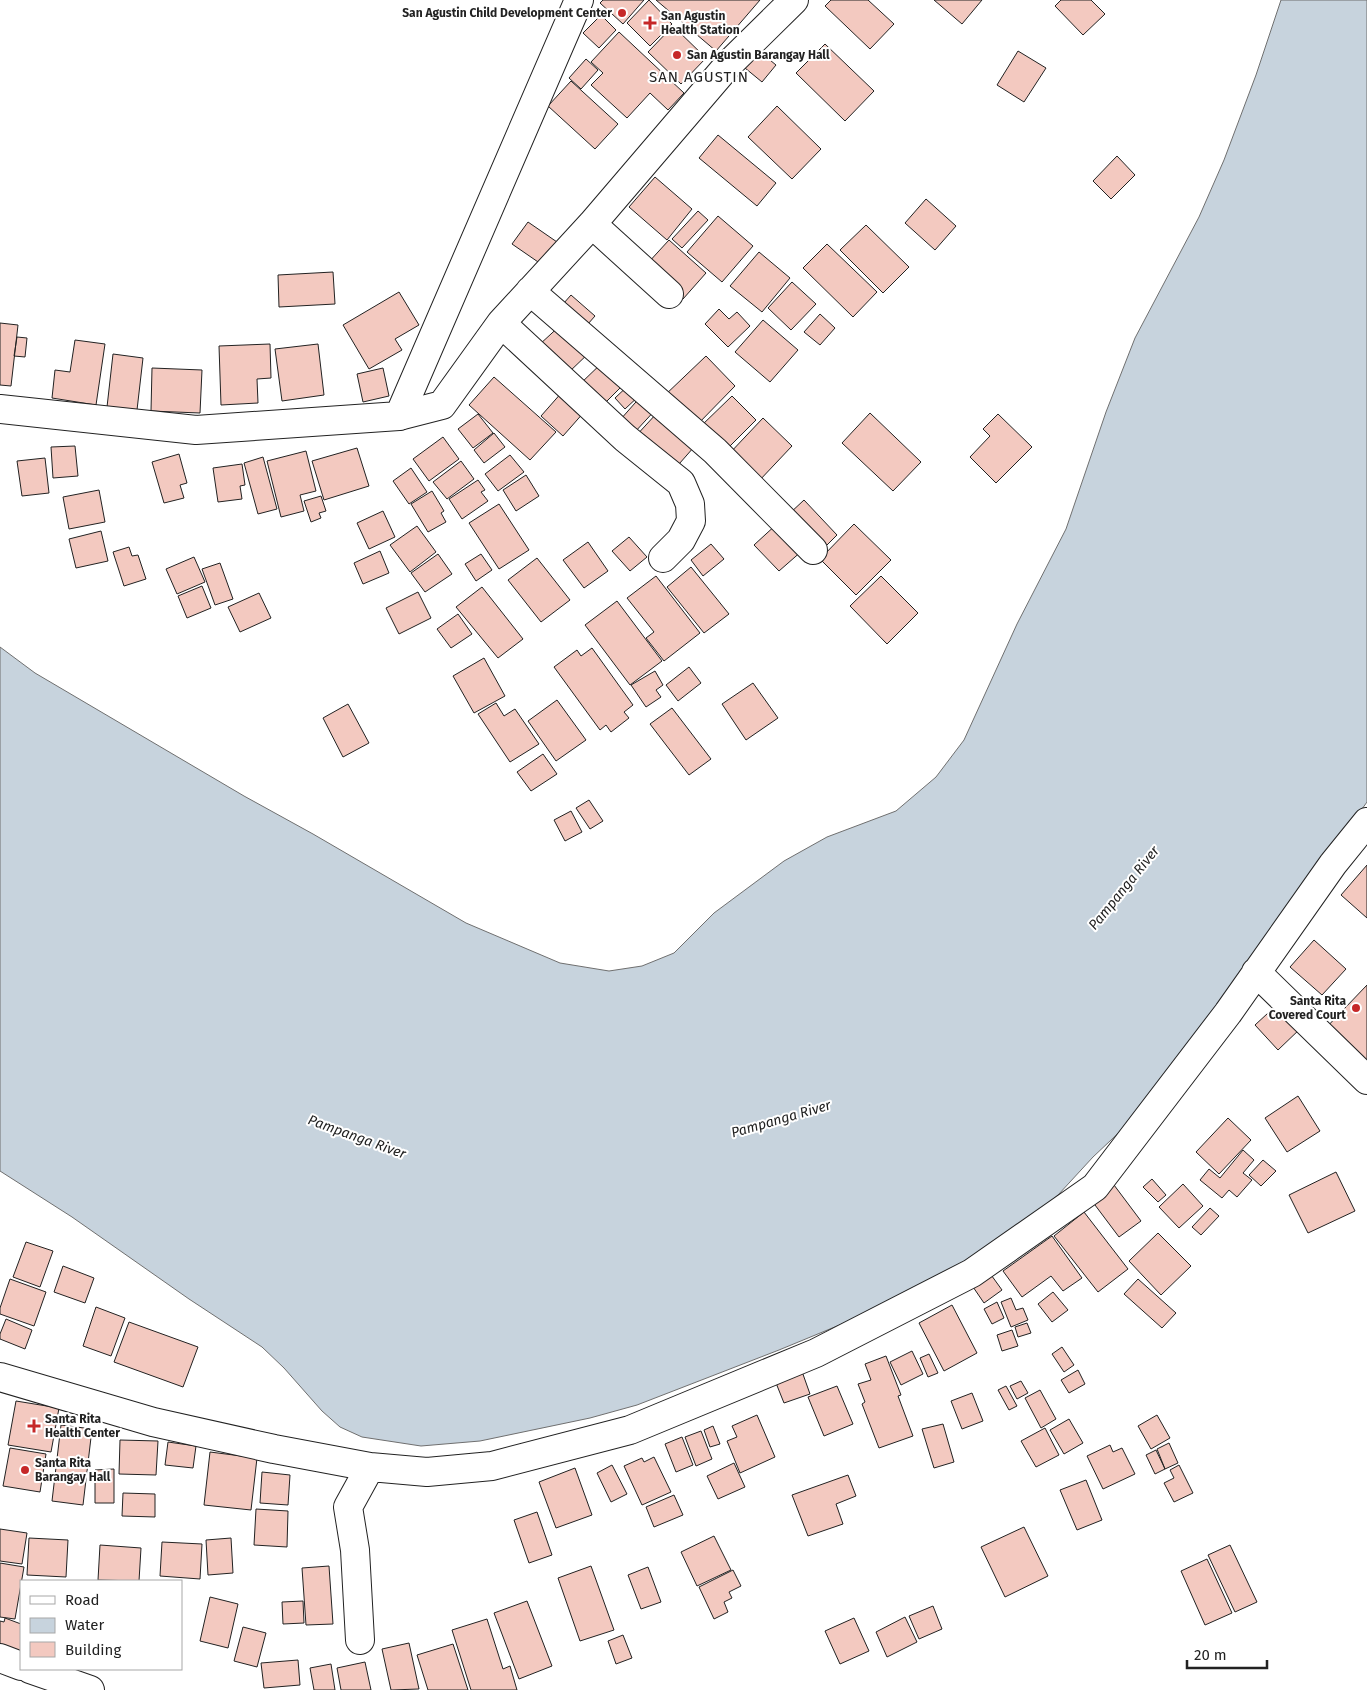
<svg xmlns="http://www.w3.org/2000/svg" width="1367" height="1690" font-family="'Fira Sans',sans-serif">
<rect width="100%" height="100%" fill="#fff"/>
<!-- water -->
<path fill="#c7d3dd" stroke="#6f6f6f" d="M1281,0H1367V802L1268,940L1128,1124L1093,1157L1058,1195L1024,1223L948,1272L871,1312L779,1350L637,1405L590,1418L480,1441L421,1446L362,1437L340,1427L322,1411L284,1368L262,1347L189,1299L72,1217L0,1171V647L35,673L244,796L313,834L466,923L560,963L609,971L642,966L674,953L714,913L784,861L827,837L896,811L936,777L964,740L1017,624L1066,529L1106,412L1135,338L1199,217L1224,160L1256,75Z"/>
<!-- building -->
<path fill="#f3c9c0" stroke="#222" d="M603,0H644L623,24L600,3Z
M649,0L672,24L650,46L627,23Z
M656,0H760L716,51Z
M831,0H868L894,24L870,49L825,6Z
M934,0H982L962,24Z
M1061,0H1091L1105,14L1083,35L1055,6Z
M601,15L616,30L599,48L583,33Z
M673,26L706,58L681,84L648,52Z
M619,32L684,93L668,110L650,93L627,118L591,85L603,73L591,62Z
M825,44L874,91L845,121L796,73Z
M759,51L776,65L762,82L745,68Z
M1018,51L1046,68L1024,102L997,85Z
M586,59L598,70L581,89L569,78Z
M571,81L618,124L595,149L548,106Z
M777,106L821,149L792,179L748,137Z
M718,135L776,183L757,206L699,158Z
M1117,156L1135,175L1111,199L1093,181Z
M655,177L692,209L667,240L629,207Z
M926,199L956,226L935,250L905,223Z
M698,211L708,220L682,248L672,239Z
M718,216L753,246L722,282L687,252Z
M528,222L557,242L541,264L512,244Z
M866,225L909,267L883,293L840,250Z
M669,240L706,273L683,299L647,264Z
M827,244L877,292L853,317L803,268Z
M759,252L790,278L762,312L730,286Z
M333,272L335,304L279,307L278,275Z
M792,282L816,304L791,330L768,308Z
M399,292L419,325L395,339L402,350L369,369L343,325Z
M571,295L595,316L580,333L556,312Z
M719,309L729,319L737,312L750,326L728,347L705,324Z
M820,314L835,328L820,345L804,332Z
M763,320L798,350L770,382L735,352Z
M564,322L592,350L567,374L539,345Z
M0,323L18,325L11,386L0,385Z
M17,337L27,338L25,357L14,356Z
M75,340L105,344L96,405L52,398L55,370L70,372Z
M270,344L271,378L257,379L258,403L221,405L219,346Z
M318,344L324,395L282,401L275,349Z
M113,354L143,358L137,410L107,407Z
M706,356L735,386L694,428L663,397Z
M606,359L628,380L601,407L579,385Z
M152,368L202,370L200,413L151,411Z
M383,368L389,396L363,402L357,374Z
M494,377L556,432L530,460L469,405Z
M631,383L641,394L625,409L615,398Z
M563,391L585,411L563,436L541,416Z
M643,394L658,407L634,433L620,420Z
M732,396L756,420L725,451L700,427Z
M657,413L694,447L672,472L634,438Z
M870,413L921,462L893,491L842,443Z
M478,414L493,433L473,448L458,429Z
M998,414L1032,447L996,483L970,457L990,436L983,429Z
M763,418L792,446L758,482L728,455Z
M494,433L505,447L484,463L474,450Z
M443,437L459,459L429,481L413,459Z
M75,446L78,476L53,478L51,447Z
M357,448L369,486L324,500L312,461Z
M306,451L316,491L300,495L304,511L281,517L267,461Z
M179,454L187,483L180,485L184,498L164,503L152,462Z
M510,455L524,472L498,491L485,474Z
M263,457L277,509L258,514L244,463Z
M45,458L49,493L22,496L17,461Z
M461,461L474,479L447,499L433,482Z
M242,464L245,485L240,486L242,499L218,502L213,468Z
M411,468L427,492L409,504L393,481Z
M526,475L539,496L516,511L503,490Z
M478,480L485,490L481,492L488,501L462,519L449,499Z
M99,490L105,522L69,529L63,497Z
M432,491L444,511L441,513L446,522L428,532L411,504Z
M321,496L326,511L319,513L321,518L311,522L304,501Z
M804,500L837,535L823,549L789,514Z
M499,504L529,550L499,569L469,523Z
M383,511L395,537L369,549L357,523Z
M778,523L803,550L779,571L754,545Z
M854,524L891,560L856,595L820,559Z
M417,526L436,552L410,572L390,545Z
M101,531L108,561L76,568L69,539Z
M629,537L647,557L630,571L612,551Z
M588,542L608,571L584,588L563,560Z
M711,544L724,559L703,576L691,560Z
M129,547L132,556L138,555L146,579L124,586L113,552Z
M380,551L389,573L363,584L354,563Z
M438,554L452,574L425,592L411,573Z
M481,554L492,570L476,581L465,564Z
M194,557L205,582L177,594L166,569Z
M537,558L570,600L541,622L508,580Z
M220,563L233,599L215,605L202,569Z
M691,567L729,614L704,633L667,587Z
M656,576L700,633L664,661L646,638L654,632L627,598Z
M881,576L918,613L887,644L850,606Z
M202,586L211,608L187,618L178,596Z
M482,587L523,639L498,658L456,607Z
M418,592L431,618L399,634L386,608Z
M259,593L271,618L240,632L228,607Z
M617,601L662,661L630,685L585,625Z
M458,614L472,634L451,648L437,629Z
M592,648L633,705L624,712L629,718L611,732L606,725L600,730L554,667L577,650L581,656Z
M484,658L505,696L474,713L453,676Z
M689,667L701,683L678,701L666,685Z
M655,671L663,685L656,690L661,697L646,707L631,685Z
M753,683L778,718L746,740L722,704Z
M557,700L586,740L556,761L528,721Z
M496,703L504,716L515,709L539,744L510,762L478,714Z
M348,704L369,743L343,757L323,718Z
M672,708L711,759L689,775L650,724Z
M543,754L557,774L531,791L517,772Z
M589,800L603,821L590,829L576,808Z
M571,811L582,832L565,841L554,820Z
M1367,865V918L1341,895Z
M1314,940L1346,969L1322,995L1290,967Z
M1367,985V1075L1322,1032Z
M1280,1002L1302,1027L1278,1050L1255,1025Z
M1298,1096L1320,1131L1287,1152L1265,1118Z
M1228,1118L1251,1140L1219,1174L1196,1152Z
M1243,1150L1254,1160L1243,1173L1252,1180L1237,1197L1229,1190L1222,1198L1200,1180L1209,1169L1220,1178Z
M1263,1160L1276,1171L1261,1186L1249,1175Z
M1336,1172L1355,1211L1308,1233L1289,1195Z
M1152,1179L1166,1195L1158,1202L1143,1187Z
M1183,1184L1203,1206L1179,1228L1159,1207Z
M1114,1185L1141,1221L1119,1237L1092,1201Z
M1210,1208L1219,1216L1201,1235L1192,1227Z
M1084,1212L1128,1269L1098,1292L1054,1236Z
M1158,1233L1191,1266L1161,1295L1129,1261Z
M1052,1236L1082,1278L1063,1291L1051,1276L1022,1297L1003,1271Z
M26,1242L53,1251L40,1287L13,1277Z
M63,1266L94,1278L85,1303L54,1292Z
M989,1272L1002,1290L984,1303L971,1284Z
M10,1279L46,1292L34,1326L0,1314V1308Z
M1138,1279L1176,1313L1162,1328L1124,1294Z
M1053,1292L1068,1310L1052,1322L1038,1304Z
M1011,1298L1016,1310L1023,1308L1028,1320L1011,1327L1001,1302Z
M997,1302L1004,1318L992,1324L984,1309Z
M952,1305L977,1353L944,1371L919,1323Z
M96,1307L125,1318L111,1356L83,1346Z
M6,1319L32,1330L25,1349L0,1339V1334Z
M129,1322L198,1347L183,1387L114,1362Z
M1027,1323L1031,1333L1018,1337L1015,1327Z
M1012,1330L1018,1346L1002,1351L997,1335Z
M1062,1347L1074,1365L1064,1372L1052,1354Z
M912,1351L923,1374L901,1385L890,1362Z
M929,1354L938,1373L928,1377L920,1358Z
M886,1356L901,1395L898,1396L913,1436L879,1448L862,1404L865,1402L858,1384L871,1380L865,1364Z
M799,1363L810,1394L784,1403L772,1373Z
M1078,1370L1085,1384L1069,1393L1061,1380Z
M1021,1381L1028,1393L1017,1399L1010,1386Z
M837,1386L853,1424L824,1436L808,1397Z
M1006,1386L1017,1406L1009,1410L998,1390Z
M1040,1390L1056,1419L1041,1428L1025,1398Z
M972,1393L983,1421L962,1429L951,1401Z
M16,1401L59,1408L51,1452L8,1445Z
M757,1415L775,1457L740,1473L727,1441L737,1437L732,1426Z
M1157,1415L1170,1438L1151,1449L1138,1426Z
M1069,1419L1083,1443L1064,1454L1050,1430Z
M943,1424L954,1462L934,1468L922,1429Z
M61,1425L92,1429L83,1505L52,1501Z
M713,1426L720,1444L710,1447L704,1430Z
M1045,1428L1059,1455L1036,1467L1021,1441Z
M701,1431L712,1459L696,1466L685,1437Z
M682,1437L693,1465L676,1472L665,1444Z
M120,1440L158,1441L156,1475L119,1474Z
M168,1442L196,1446L193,1468L165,1465Z
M1169,1443L1178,1463L1165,1469L1157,1449Z
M1110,1445L1113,1452L1122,1448L1135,1474L1103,1489L1087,1456Z
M10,1448L46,1454L40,1492L3,1486Z
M1156,1450L1165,1469L1155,1474L1146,1455Z
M210,1452L257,1458L251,1510L204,1505Z
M654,1457L671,1492L642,1505L624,1466L642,1458L644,1462Z
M734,1463L745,1487L718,1499L707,1476Z
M612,1465L627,1494L611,1502L597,1473Z
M1179,1465L1193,1493L1174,1502L1164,1483L1174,1478L1170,1470Z
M575,1468L592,1515L556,1528L539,1482Z
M114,1469V1503H95V1470Z
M262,1472L290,1475L288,1505L260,1503Z
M848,1475L856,1496L836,1504L843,1524L808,1536L792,1495Z
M1086,1480L1102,1520L1077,1530L1060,1490Z
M123,1493L155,1494V1517L122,1516Z
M674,1495L683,1515L654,1527L646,1507Z
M256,1509L288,1511L287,1547L254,1545Z
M537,1512L552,1555L529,1563L514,1520Z
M1024,1527L1048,1576L1005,1597L981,1547Z
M0,1529L27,1533L22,1564L0,1561Z
M714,1536L731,1570L697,1586L681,1552Z
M29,1538L68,1540L66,1577L27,1575Z
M231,1538L233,1573L208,1575L206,1540Z
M162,1542L202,1544L200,1579L160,1576Z
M100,1545L141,1548L139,1581L98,1580Z
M1230,1545L1257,1602L1235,1612L1208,1555Z
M1207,1559L1232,1613L1205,1625L1181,1571Z
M0,1563L24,1567L15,1619L0,1617Z
M329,1566L333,1624L306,1625L302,1568Z
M591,1566L614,1630L580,1641L558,1578Z
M648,1567L661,1602L641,1609L628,1575Z
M733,1570L741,1586L729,1592L732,1598L724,1602L728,1612L714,1619L699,1587Z
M210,1597L238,1604L228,1648L200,1641Z
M303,1601L304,1623L283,1624L282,1602Z
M527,1601L552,1666L519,1679L494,1613Z
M933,1606L942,1629L919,1639L909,1616Z
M905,1617L917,1642L887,1657L876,1632Z
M5,1618L21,1624V1648L17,1659L0,1653V1621L4,1622Z
M854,1618L869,1651L840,1664L825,1631Z
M487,1619L503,1669L510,1666L517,1690H471L452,1630Z
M243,1627L266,1633L257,1667L234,1661Z
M623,1635L632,1658L616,1664L608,1641Z
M409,1643L419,1689L391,1690L382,1649Z
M453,1644L468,1690H428L417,1655Z
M298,1660L300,1685L264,1688L261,1663Z
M365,1662L371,1690H341L337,1668Z
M331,1664L335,1690H314L310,1668Z"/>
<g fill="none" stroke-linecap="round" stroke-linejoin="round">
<defs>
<path id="minor" d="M592,224L669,294
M530,291L715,451L813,550
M501,323L625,438L681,483L690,504L691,521L681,540L663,558
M399,416L442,405L501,323L592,224L728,65L794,0
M1256,972L1367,1080
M0,1377L153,1422L274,1449L370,1467L427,1472L492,1466L630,1430L816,1353L972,1273L1095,1187L1228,1013L1333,864L1367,822
M360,1640L355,1550L348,1507L370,1467
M0,1658L21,1666
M30,1669L90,1690"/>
<path id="major" d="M0,409L196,430L399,416L579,0"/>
</defs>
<!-- minor casing -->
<use href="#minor" stroke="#222" stroke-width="30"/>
<!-- major casing -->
<use href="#major" stroke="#222" stroke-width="30"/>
<!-- minor -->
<use href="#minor" stroke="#fff" stroke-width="28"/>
<!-- major -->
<use href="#major" stroke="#fff" stroke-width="28"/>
</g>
<!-- markers -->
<g fill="#c62828" stroke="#fff" stroke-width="2">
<circle cx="622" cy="13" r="5"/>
<path d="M647.5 15.5h5v5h5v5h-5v5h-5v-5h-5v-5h5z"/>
<circle cx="677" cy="55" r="5"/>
<circle cx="1356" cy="1008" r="5"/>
<path d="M31.5 1418.5h5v5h5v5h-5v5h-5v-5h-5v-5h5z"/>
<circle cx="25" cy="1470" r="5"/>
</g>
<g text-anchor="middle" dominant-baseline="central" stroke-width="4" stroke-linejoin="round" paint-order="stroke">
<!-- poi labels -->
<g font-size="12" font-weight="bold" fill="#222" stroke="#fff" text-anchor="start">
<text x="612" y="13" text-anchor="end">San Agustin Child Development Center</text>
<text x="661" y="16">San Agustin<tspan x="661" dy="14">Health Station</tspan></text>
<text x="687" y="55">San Agustin Barangay Hall</text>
<text x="1346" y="1001" text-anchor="end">Santa Rita<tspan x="1346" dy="14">Covered Court</tspan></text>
<text x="45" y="1419">Santa Rita<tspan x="45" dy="14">Health Center</tspan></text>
<text x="35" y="1463">Santa Rita<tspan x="35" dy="14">Barangay Hall</tspan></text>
</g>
<!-- water labels -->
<g font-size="14" font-style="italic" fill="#222" stroke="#fff">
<text transform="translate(1124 888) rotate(-51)">Pampanga River</text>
<text transform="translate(781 1119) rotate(-16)">Pampanga River</text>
<text transform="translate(357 1137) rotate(20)">Pampanga River</text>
</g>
<!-- quarter labels -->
<g font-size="15" letter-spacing="1" fill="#222" stroke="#fff">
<text x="699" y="77">SAN AGUSTIN</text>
</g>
</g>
<!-- legend -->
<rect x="20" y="1580" width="162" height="90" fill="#ffffff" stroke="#a7a7a7"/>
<rect x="30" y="1596" width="25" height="8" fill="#ffffff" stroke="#a7a7a7"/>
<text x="65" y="1605" font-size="15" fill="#222222">Road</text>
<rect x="30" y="1618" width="25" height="15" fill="#c7d3dd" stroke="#a7a7a7"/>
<text x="65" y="1630" font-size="15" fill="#222222">Water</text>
<rect x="30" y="1642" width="25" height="15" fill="#f3c9c0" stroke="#a7a7a7"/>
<text x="65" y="1655" font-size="15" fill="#222222">Building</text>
<!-- scale -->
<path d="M1187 1660v8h80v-8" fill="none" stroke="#222222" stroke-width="2.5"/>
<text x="1194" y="1660" font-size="15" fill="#222222" stroke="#ffffff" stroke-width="4" paint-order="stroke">20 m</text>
</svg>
